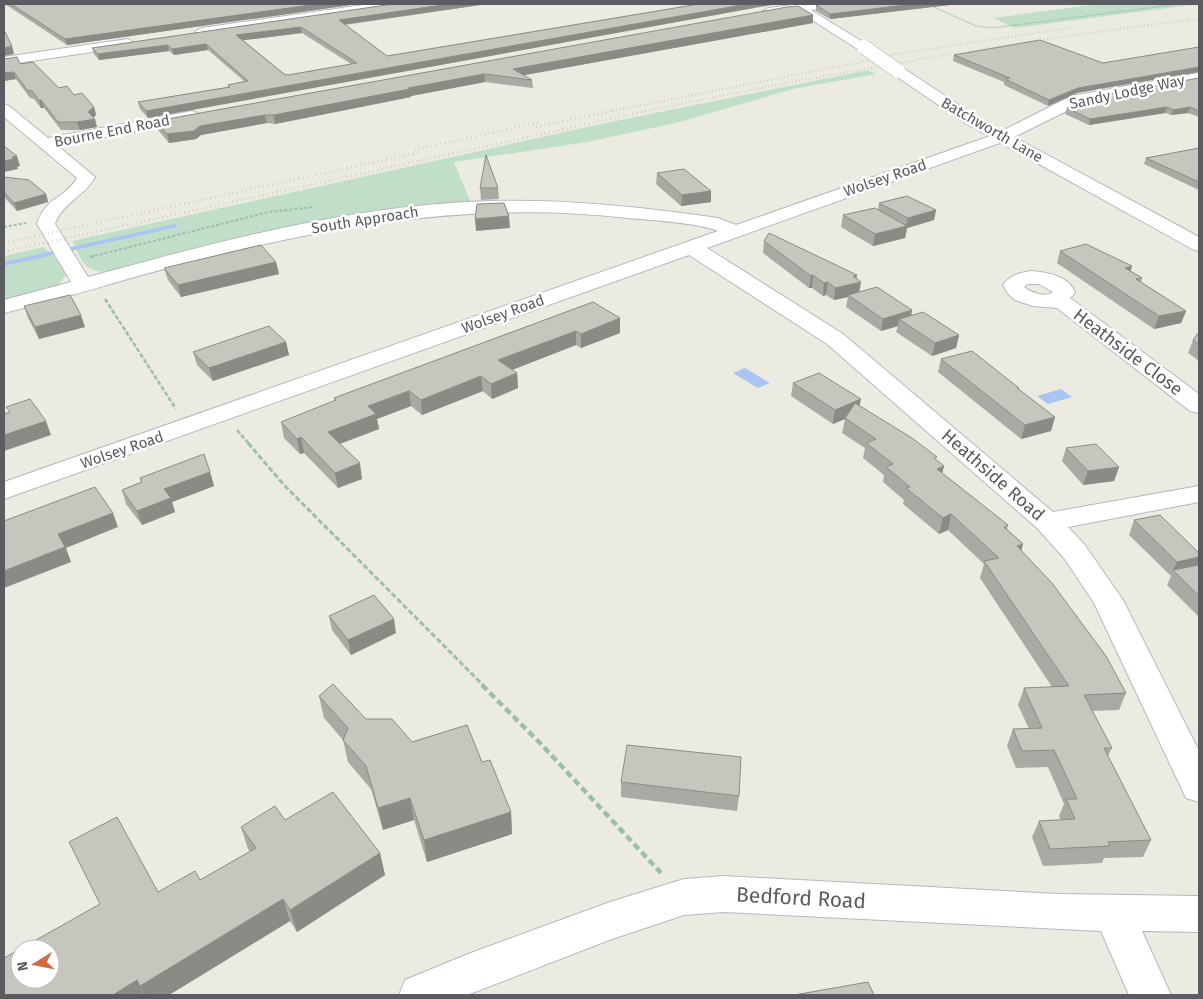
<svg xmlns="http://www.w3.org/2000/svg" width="1203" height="999" font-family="'Fira Sans',sans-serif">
<rect width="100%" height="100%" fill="#ebebe2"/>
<!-- green -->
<path fill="#c1dfc8" d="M1098,4H1199L1015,28L993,18Z
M868,70L876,74L793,89L676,123L587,142L454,162L470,201C444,203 419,204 394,208C296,223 201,245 107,272C82,271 83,261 72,241L601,124Z
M44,247L68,272L56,288L4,302V256Z"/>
<!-- water -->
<path fill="#aac4f3" d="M745,368L770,383L758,388L733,373Z
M1061,389L1072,397L1048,404L1037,396Z"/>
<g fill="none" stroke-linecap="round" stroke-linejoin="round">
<!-- stream -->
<path fill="#aac4f3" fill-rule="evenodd" d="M175,224L177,225V227L4,266V262Z"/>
<defs>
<path id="minor" d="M370,4H399L393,8L201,36L195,32L201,28Z
M801,4H831L825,8L768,16L762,12L768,8Z
M128,39L135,43L133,46L4,65V57Z
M4,104L9,106L48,138L192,111L197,113L200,116L197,119L192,121L58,146L95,177C85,196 62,203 55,224L88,277C220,241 356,204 492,201C568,199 643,207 718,218L736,225L996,134H1008L1010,137L1008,140L707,248L843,334L1053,512L1199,486V502L1068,527L1084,544L1123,600L1199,751V802L1186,798L1094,603L1064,558L1037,528L827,344L689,255L4,499V482L718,231C700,223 650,220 628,218C476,200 327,226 179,265C121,280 63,299 4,313V300L71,282L37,224C45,197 66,198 77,178L4,117Z
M1031,271C1046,272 1070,276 1075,293L1070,298L1199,394V413L1190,411L1057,308L1033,306L1015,300L1008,294L1003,285C1010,275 1019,273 1031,271ZM1028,284H1039L1053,292C1045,298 1032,293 1024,287Z
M724,876L1059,894L1199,896V932L1142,931L1171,995H1129L1101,931L724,912L684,915L612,939L467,995H399L405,980L468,954L610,902L684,879Z"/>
<path id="tertiary" d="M787,4H801L871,47L869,50H859Z
M898,67L903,68L977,117L1002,131L1063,100L1077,95L1199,73V81L1085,102L1014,137L1199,237V251L1192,249L965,123L893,74L891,71L893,68Z"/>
</defs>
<!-- minor casing -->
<use href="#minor" stroke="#b7b8bd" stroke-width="2"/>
<!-- tertiary casing -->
<use href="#tertiary" stroke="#b7b8bd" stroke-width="2"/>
<!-- path-far4 -->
<path stroke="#9bbfae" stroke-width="1" stroke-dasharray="2.5 1" stroke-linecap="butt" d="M927,4L976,26L992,28L1180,4"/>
<!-- path-far3 -->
<path stroke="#9bbfae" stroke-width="2" stroke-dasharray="3 2" stroke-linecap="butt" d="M4,227L26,223
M90,257L269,212L313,207"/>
<!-- path-far2 -->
<path stroke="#9bbfae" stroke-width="2.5" stroke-dasharray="4.5 2" stroke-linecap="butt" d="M90,257L95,256
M105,299L176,409
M237,430L249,444"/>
<!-- path-far1 -->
<path stroke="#9bbfae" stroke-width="3" stroke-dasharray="5.5 2.5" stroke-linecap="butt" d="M248,443L285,486L484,686"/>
<!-- path -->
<path stroke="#9bbfae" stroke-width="4.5" stroke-dasharray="7 4" stroke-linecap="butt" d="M482,685L541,744L661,873"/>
<!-- minor -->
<use href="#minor" fill="#fff" fill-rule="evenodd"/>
<!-- tertiary -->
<use href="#tertiary" fill="#fff" fill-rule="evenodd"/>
<!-- rail-far1 -->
<path stroke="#b2b3b3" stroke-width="2" stroke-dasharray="0.5 3" stroke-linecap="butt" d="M870,58L1075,27
M606,112L877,59
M641,112C826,74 1011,41 1199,19"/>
<!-- rail -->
<path stroke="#b2b3b3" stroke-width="2.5" stroke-dasharray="0.5 4" stroke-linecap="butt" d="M536,127L612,111
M414,150L541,122
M4,243L421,152
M4,252L647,111"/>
<defs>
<path id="tertiary-bridge" d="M864,47L898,71"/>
</defs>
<!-- tertiary-bridge casing -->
<use href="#tertiary-bridge" stroke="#b7b8bd" stroke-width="15" stroke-linecap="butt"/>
<!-- tertiary-bridge -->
<use href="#tertiary-bridge" stroke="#fff" stroke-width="14"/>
</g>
<!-- wall -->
<path fill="#aaa9a3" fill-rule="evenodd" d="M5,4H358L67,45Z
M393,4H487L345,25L387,56L148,118L140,109L138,102L228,87V85L244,81L208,50L174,55L169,51L99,60L94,54L92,48ZM302,33L351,64L288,75L284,74L243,40Z
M827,4H958L830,19L816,11V5Z
M813,15V23L524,75L532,80L533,88L485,82L411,96V97L275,124L267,123L201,135L196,139L169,143L158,130L156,121Z
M954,55L1103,63L1077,93L1048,106L1004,85V82L953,61Z
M20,64L59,88L74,95L94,107L96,115L93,118L97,127L80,130H61L44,108H41L34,99L30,98L16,79L4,81Z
M1199,78V117L1188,113L1171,115L1165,113L1089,125L1065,114L1067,108Z
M1199,148V190L1144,164L1146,158Z
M657,173L711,202L681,206L656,184Z
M4,177L46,194L48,202L17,211L4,197Z
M480,188H498L499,199L481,200Z
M879,203L936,210L934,220L907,228L905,238L873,246L841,227L843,215L878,210Z
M764,241L856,278L859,292L912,310L911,316L959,335L956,348L932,356L896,332L898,326L881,331L846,307L848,297L834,300L826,295L823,296L812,288H809L763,253Z
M1060,251L1131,271L1142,278L1141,282L1186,311L1181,323L1154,329L1057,263Z
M276,262L279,274L181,297L168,280L164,268Z
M593,302L620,333L581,348L576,345L512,370L517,373L518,388L492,399L483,391L422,415L411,406L377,419L379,429L340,444L362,479L338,488L304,453L300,454L284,438L281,422L335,401L334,398Z
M24,306L85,327L39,339L28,318Z
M1199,332V361L1188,353L1193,340Z
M286,342L289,355L213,381L197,365L193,352Z
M941,359L1019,388L1018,389L1055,417L1051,431L1021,439L938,372Z
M793,383L860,406L944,466L942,473L1008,525L1007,529L1023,544L1021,551L1126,693L1119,710L1092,711L1112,748L1108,756L1151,840L1143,857L1104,858L1102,863L1043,866L1032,837L1039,821L1061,820L1059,816L1064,804L1048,767L1016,768L1007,746L1013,729H1029L1018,705L1024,688L1052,687L980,578L984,564L948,530L939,534L903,504L904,500L883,482L884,475L863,458L865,448L842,433L845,419L833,424L791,396Z
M1066,448L1119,467L1114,481L1083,485L1062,461Z
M210,472L214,486L172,502L175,512L142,525L126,504L122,490L141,482L140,478Z
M1134,520L1199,553V617L1167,585L1171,576L1129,535Z
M329,616L396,633L351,655L332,630Z
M319,696L412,742L482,762L511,812L512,834L427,862L414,820L383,830L371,789L348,762L343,740L324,718Z
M621,782L739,796L737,811L621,797Z
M285,820L380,853L385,875L297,932L290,921L169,995H4L158,892L200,880L250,852L248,849L241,827Z"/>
<!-- shaded-wall -->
<path fill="#8b8a85" d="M318,4H358L67,45L65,39Z
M449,4H487L340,25L339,20Z
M747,4H777L148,118L146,111Z
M914,4H958L830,19V14Z
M813,15V23L514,77L513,69Z
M301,27L302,33L237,41L236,35Z
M206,44L208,50L174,55L172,49Z
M168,45L169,51L99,60L98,54Z
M12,46L14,54L4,56V48Z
M1199,67V72L1077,93L1048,106L1049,100L1078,88Z
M14,72L16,79L4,81V73Z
M484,74L485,82L411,96V97L275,124L274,115L408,88Z
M39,100H41L44,108H41Z
M94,107L96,115L91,120L95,119L97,127L80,130L77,122Z
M1167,107L1165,113L1089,125L1090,119Z
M1190,107L1188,113L1171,115L1173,110Z
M265,115L267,123L201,135L196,139L169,143L167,134L200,126Z
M17,156L20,166L17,167L18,169L4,172V161Z
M711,191V202L681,206L682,195Z
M46,194L48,202L17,211L14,203Z
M936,210L934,220L907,228L905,238L873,246L875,234L906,226L908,218Z
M509,216L510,228L476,231L475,219Z
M276,262L279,274L181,297L178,285Z
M1132,266L1129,279L1125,268Z
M813,275L812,288H809L811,276Z
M857,275L856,283L861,282L859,294L848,295V297L834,300L835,288L853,276Z
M828,282L826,295L823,296L824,283Z
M912,310L910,323L899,319L898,326L881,331L883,319Z
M1186,311L1181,323L1154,329L1159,316Z
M81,315L85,327L39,339L35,327Z
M620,318V333L581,348V334Z
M576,331V345L499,375L498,360Z
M959,335L956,348L932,356L935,343Z
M286,342L289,355L213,381L209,368Z
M517,373L518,388L492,399L491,384Z
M481,376L483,391L422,415L421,400Z
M409,391L411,406L377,419L379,429L331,447L328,432L368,406Z
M861,399L858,413L845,418V419L833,424L835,410Z
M1055,417L1051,431L1021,439L1025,425Z
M46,421L51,435L4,451V435Z
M301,437L304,453L300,454L297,439Z
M360,463L362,479L338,488L335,473Z
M944,466L940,482L937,469Z
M1119,467L1114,481L1083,485L1088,471Z
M210,472L214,486L172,502L175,512L142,525L137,511L164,489Z
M113,513L118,527L66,548L71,562L4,588V571L58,534Z
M951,514L948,530L939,534L943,518Z
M1023,544L1019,560L1017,546Z
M1199,557V565L1173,570L1177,562Z
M394,619L396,633L351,655L348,640Z
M410,798L414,820L383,830L378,808Z
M511,812L512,834L427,862L424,840Z
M380,853L385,875L297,932L290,910Z
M283,899L290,921L169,995H145L140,986Z
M137,980L144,995H113Z"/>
<!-- building -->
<path fill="#c6c5be" stroke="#8b8a85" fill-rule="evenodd" d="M11,4H318L65,39Z
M393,4H449L339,20L387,56L699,4H747L146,111L138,102L230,87L228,85L248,81L206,44L172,49L168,45L98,54L92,48ZM301,27L357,63L288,75L284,74L236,35Z
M827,4H914L830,14L816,5Z
M798,6L813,15L513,69L532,80L484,74L408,88L410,89L274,115H265L200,126L194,131L167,134L156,121L787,7Z
M4,30L12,46L4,48Z
M1040,40L1103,63L1199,47V67L1078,88L1049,100L1005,79L1010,78L954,55Z
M17,57L20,64L33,62L59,88L67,86L74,95L82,93L94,107L88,112L95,119L77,122H58L41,100H39L32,91L27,90L14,72L4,73V59Z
M1199,78V111L1190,107L1173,110L1167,107L1090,119L1067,108L1087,98Z
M4,146L17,156L12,157L14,159L4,161Z
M1199,148V182L1146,158Z
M486,155L498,188H480Z
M684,169L711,191L682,195L657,173Z
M4,177L29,180L46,194L14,203L4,192Z
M907,196L936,210L908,218L879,203Z
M504,203L509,216L475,219L477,204Z
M875,208L907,226L875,234L843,215Z
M769,233L857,275L853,276L861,282L835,288L828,282L824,283L813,275L811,276L764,241Z
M1086,244L1132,266L1125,268L1142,278L1136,279L1186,311L1159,316L1060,251Z
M261,245L276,262L178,285L164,268Z
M877,287L912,310L883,319L848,295Z
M70,295L81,315L35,327L24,306Z
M593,302L620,318L581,334L576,331L498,360L517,373L491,384L481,376L421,400L409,391L368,406L376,414L328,432L360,463L335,473L301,437L297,439L281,422L336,400L334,398Z
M923,312L959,335L935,343L899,319Z
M269,326L286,342L209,368L193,352Z
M1199,332V344L1193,340Z
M972,351L1019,388H1017L1055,417L1025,425L941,359Z
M819,373L861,399L835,410L793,383Z
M30,399L46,421L4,435V414L10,412L6,407Z
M855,403L912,438L937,457L934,458L944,466L937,469L1008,525L1004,527L1023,544L1017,546L1052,583L1106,656L1126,693L1084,695L1112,748H1104L1151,840L1108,842L1110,846L1050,849L1039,821L1075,819L1066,799H1077L1054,750L1022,751L1013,729L1042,728L1024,688L1069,686L984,561L999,558L951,514L943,518L906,488L910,487L886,467L893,464L866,443L876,439L845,418Z
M1096,444L1119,467L1088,471L1066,448Z
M204,454L210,472L164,489L171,498L137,511L122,490L142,482L140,478Z
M95,487L113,513L58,534L65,547L4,571V521Z
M1160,515L1199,553V557L1177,562L1134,520Z
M1199,565V596L1173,570Z
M374,595L394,619L348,640L329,616Z
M333,684L366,719H392L412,742L467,725L482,762L490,760L511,812L424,840L410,798L378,808L366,766L343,740L348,728L319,696Z
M627,745L741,757L739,796L621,782Z
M333,792L380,853L290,910L283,899L140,986L137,980L113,995H4V958L100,904L69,842L117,817L158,892L195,871L200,880L256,848L241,827L275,806L285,820ZM20,949H50V979H20Z
M868,982L874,995H794Z"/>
<g text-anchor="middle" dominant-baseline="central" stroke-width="5" stroke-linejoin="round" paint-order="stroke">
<!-- far-street labels -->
<g font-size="15" fill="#5a5c61" stroke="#fff">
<text transform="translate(1127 92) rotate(-12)">Sandy Lodge Way</text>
<text transform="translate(992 130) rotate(30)">Batchworth Lane</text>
<text transform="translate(112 131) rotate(-11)">Bourne End Road</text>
<text transform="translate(885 178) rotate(-19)">Wolsey Road</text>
<text transform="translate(365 220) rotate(-9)">South Approach</text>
<text transform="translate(503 314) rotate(-20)">Wolsey Road</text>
<text transform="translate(122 450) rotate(-19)">Wolsey Road</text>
</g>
<!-- street labels -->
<g font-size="18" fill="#5a5c61" stroke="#fff">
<text transform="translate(1128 352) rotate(37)">Heathside Close</text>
<text transform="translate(993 475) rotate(41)">Heathside Road</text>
</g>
<!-- near-street labels -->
<g font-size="21" fill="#5a5c61" stroke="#fff">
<text transform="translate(801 898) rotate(3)">Bedford Road</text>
</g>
</g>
<!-- border -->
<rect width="1203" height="999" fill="none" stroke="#5a5c61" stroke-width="10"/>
<!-- north arrow -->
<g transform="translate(35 964) rotate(260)"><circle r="24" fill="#ffffff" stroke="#bdbec0"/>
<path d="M0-4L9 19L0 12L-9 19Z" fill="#d16b42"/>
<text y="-8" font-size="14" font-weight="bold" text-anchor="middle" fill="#5a5c61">N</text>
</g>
</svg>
